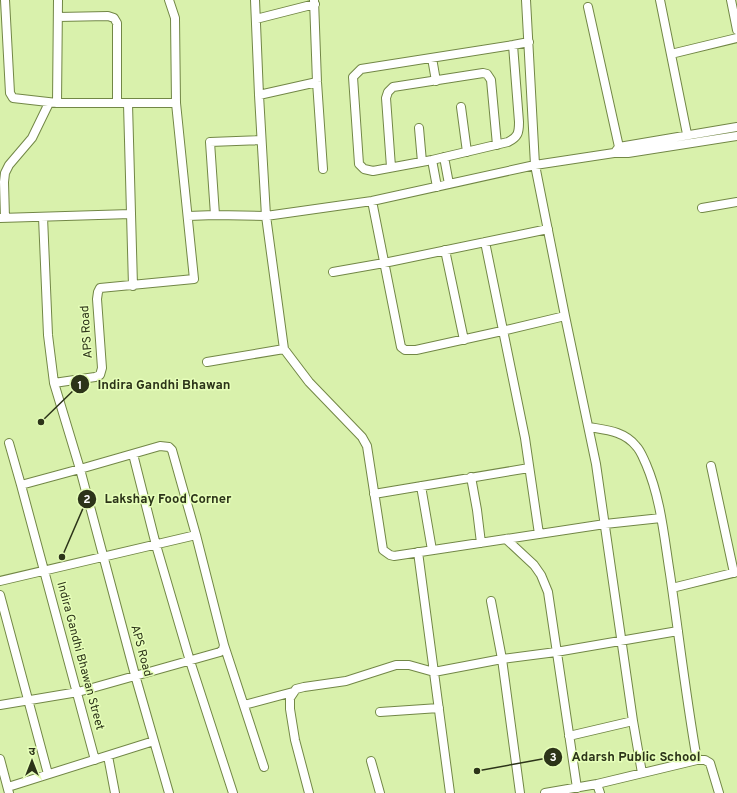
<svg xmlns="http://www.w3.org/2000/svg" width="737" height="793" font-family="Overpass,'Noto Sans Devanagari',sans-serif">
<rect width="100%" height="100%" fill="#d9f1ac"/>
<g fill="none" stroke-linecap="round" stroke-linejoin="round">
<defs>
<path id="minor" d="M5,0L10,93L13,98L57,103H176
M314,0L317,82L323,169
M526,0L535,165L565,316L596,464L633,721L569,736
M660,0L687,134
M731,0L737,30
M588,7L619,147
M58,17L108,16L114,18L117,23V103
M256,19L315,4
M513,45L519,122C519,133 518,137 508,142L432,160L373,171L364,169L359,164L353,77L361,69L513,45L529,42
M671,54L737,38
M432,58L436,81
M259,95L317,82
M57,103L58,0
M128,104L133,286
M461,107L467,152
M419,128L422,162
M616,151L619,147L737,127
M444,157L449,184
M432,160L437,187
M391,167L386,98L388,92L393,87L483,73L487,74L491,80L497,145
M372,201L401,347L405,350H416L502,331L565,316
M702,208L737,202
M215,215L266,216L372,201L535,165L614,153H628L737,136
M188,216L215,215L210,142L261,140
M43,217L48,335L54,383
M0,218L131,214
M5,218L4,182L5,173L9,165L32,138L49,103
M485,242L525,438L539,534
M445,250L464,340
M333,272L384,263L548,229
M284,349L309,382L362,437L367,446L383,550L390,555L394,556L605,524L661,518
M207,362L284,349L266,216L259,95L255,0
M589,427C606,430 624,431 636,446C641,451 643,458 646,464C661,499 664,537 670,574C679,636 686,698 697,760
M9,443L21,485L95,760
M133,454L156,545L190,661L233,793
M711,466L734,573
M471,477L477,510L481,543
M421,486L432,550
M374,494L529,468
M506,539L534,565L541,575L548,592L577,788
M418,552L450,793
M0,581L196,535
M672,588L737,572
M0,595L48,774
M491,601L502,659L520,793
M224,645L264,767
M0,705L78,692L220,652L223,649L224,645L196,535L172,450L169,447L160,446L80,469L21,485
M244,705L293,692
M380,712L439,708
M633,721L642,773
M108,756L115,793
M0,759L9,793
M371,761L380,793
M597,784L600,793
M8,787L154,741
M169,793L135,675L80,469L54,383L95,377L100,375L102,368L97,299L98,292L100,288L194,279L176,103L175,18L169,0
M309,793L295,740L290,709V698L296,689L304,687L346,681L396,665H409L434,672L502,659L556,652L678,631
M545,793L597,784L697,760H705L710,763L719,793"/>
</defs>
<!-- minor casing -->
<use href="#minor" stroke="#728746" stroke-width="10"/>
<!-- minor -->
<use href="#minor" stroke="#fff" stroke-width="8"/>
</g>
<g text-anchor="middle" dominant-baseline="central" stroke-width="3" stroke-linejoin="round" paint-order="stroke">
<!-- street labels -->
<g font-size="12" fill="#2c3419" stroke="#e6feb9">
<text transform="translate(87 332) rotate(-94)">APS Road</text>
<text transform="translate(141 651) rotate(75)">APS Road</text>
<text transform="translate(80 656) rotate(75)">Indira Gandhi Bhawan Street</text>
</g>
</g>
<!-- callouts -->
<path fill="none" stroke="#2c3419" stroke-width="1.5" d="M41 422L80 384M62 557L87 499M477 771L553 757"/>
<g fill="#2c3419" stroke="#e6feb9" stroke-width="1.5">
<circle cx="41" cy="422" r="4"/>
<circle cx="62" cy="557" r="4"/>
<circle cx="477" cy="771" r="4"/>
<circle cx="80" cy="384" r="10"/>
<circle cx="87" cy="499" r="10"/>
<circle cx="553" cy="757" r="10"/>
</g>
<g font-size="12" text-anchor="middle" font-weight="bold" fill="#fff">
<text x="80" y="389">1</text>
<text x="87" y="503">2</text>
<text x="553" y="761">3</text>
</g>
<g font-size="13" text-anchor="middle" font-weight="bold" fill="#2c3419" stroke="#e6feb9" stroke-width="3" stroke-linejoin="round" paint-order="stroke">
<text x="164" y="389">Indira Gandhi Bhawan</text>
<text x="168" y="503">Lakshay Food Corner</text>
<text x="636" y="761">Adarsh Public School</text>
</g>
<!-- north arrow -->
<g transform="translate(32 761)" stroke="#e6feb9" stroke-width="3" paint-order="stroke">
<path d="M0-3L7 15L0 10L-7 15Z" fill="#2c3419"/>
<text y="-6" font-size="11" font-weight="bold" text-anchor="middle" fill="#2c3419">उ</text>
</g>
</svg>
